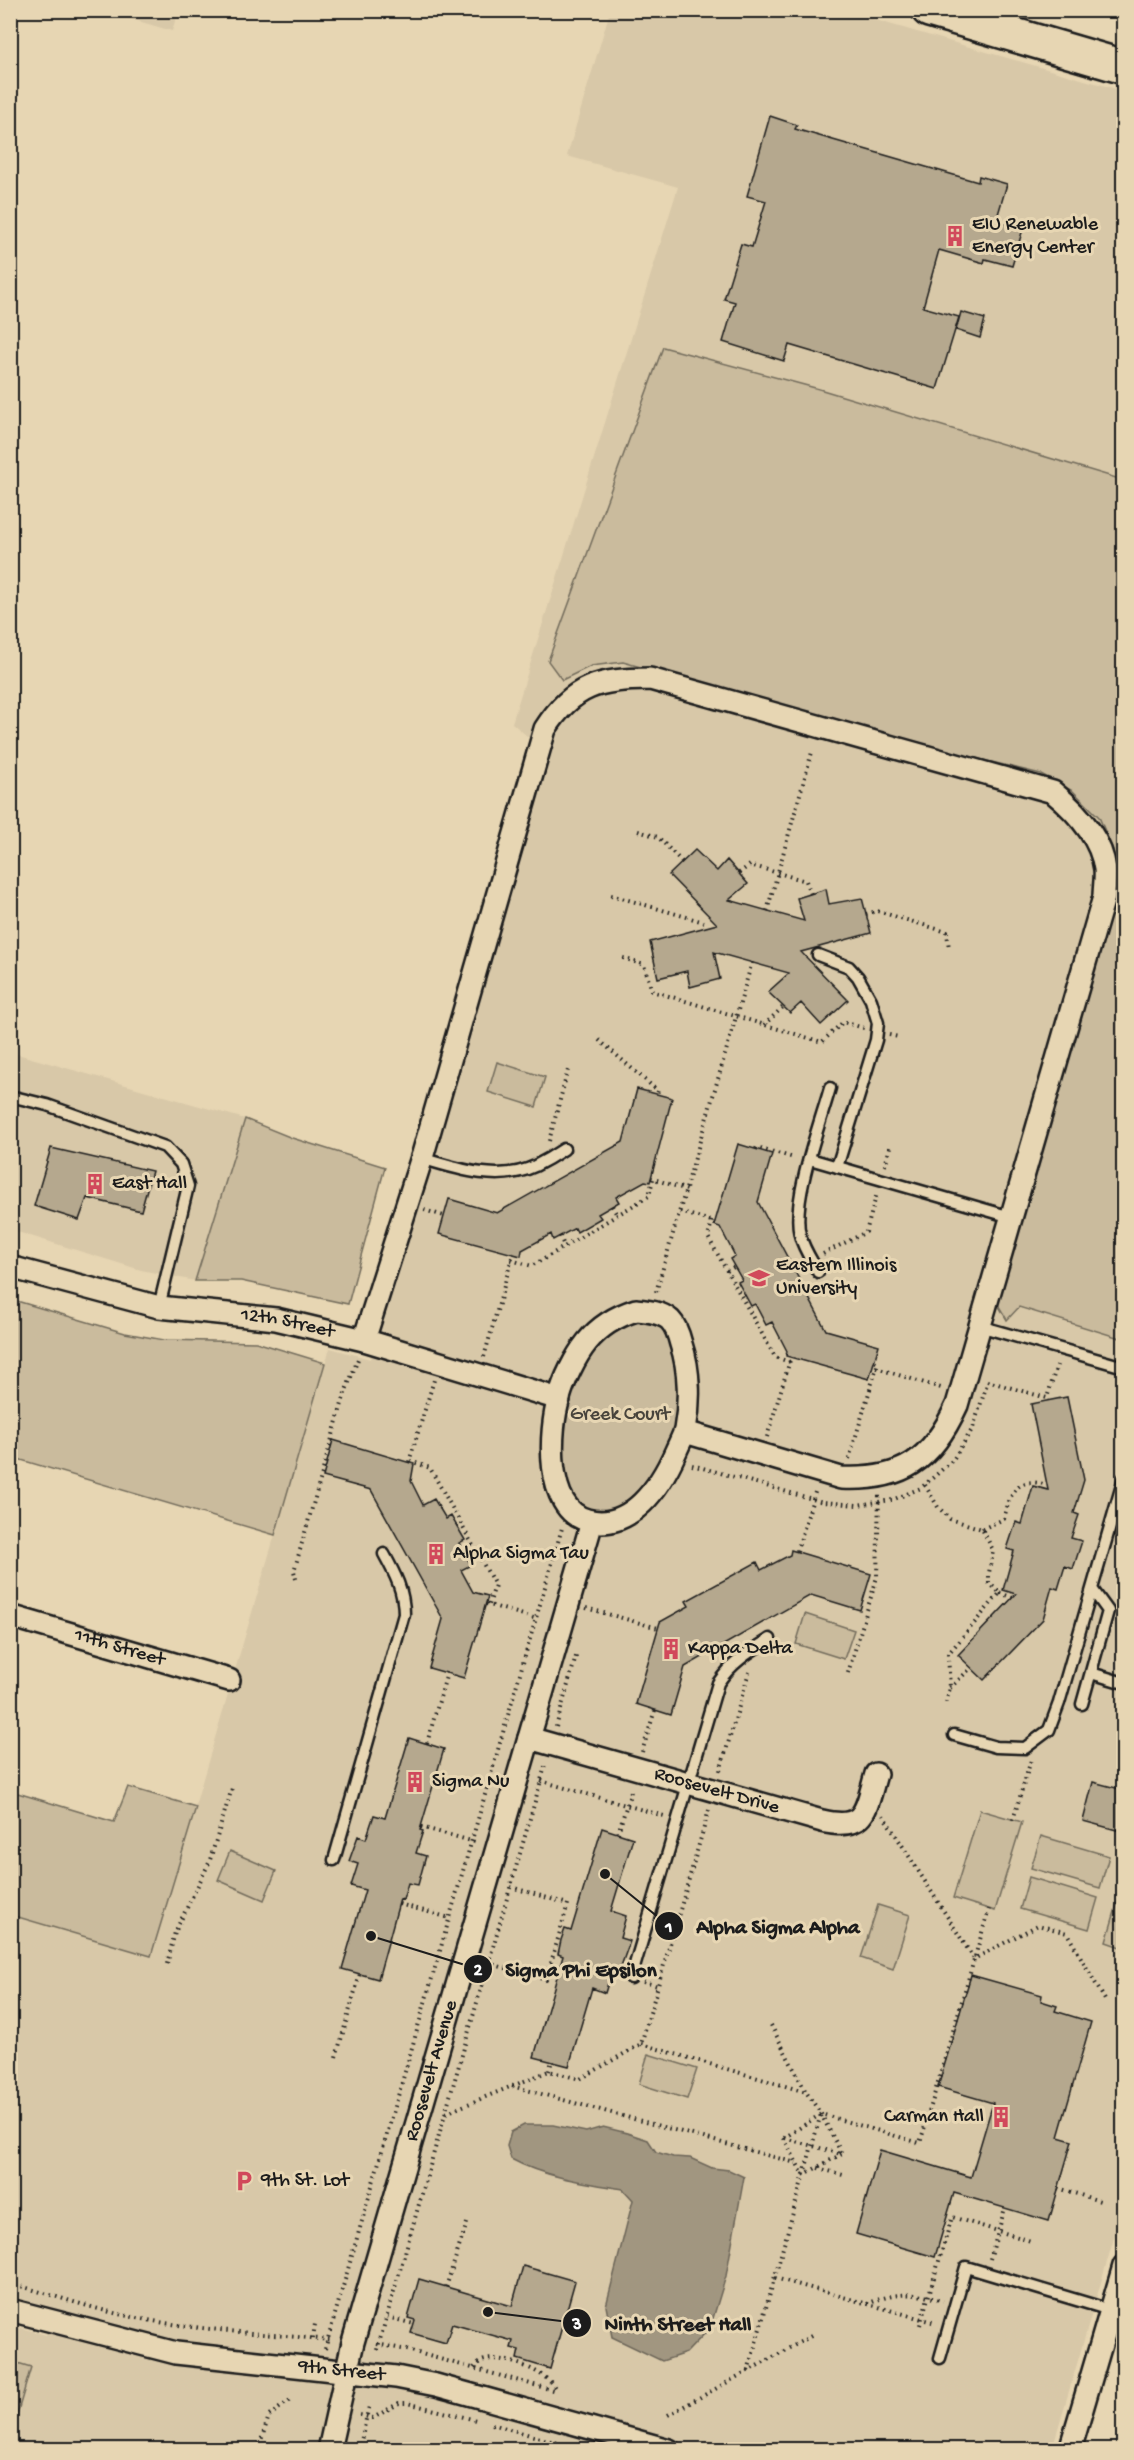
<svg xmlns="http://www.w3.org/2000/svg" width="1134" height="2460" font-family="'Gochi Hand',sans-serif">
<rect width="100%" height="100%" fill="#e7d6b3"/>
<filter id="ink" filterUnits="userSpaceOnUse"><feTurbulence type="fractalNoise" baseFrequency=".0167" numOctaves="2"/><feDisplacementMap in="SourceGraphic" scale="12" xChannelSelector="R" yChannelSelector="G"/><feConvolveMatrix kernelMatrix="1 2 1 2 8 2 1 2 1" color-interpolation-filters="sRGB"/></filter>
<g filter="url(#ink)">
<!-- built -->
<path fill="#d8c8a8" d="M104,11H178L172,31Z
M610,11H844L1123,91L1124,2204L1052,2449H11V2325L46,2335L55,2309L11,2296L10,1915L151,1955L330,1348L370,1359L417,1208L549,755L512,723L678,187L567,156Z
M10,1052L245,1119L195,1281L141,1270L11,1230Z"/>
<!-- green -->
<path fill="#cabb9d" stroke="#736c5c" stroke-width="1.5" d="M663,347L819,389L1123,480V1339L1019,1307L1007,1320L997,1303L1112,906L1116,881L1113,850L1099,817L1073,791L1041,774L880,735L623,662L591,666L562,680L548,661Z
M497,1062L545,1077L536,1107L488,1092Z
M245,1119L292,1138L385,1167L348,1304L241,1281H195Z
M10,1299L125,1333L164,1340L256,1342L325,1363L275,1535L11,1457Z
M633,1317L658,1323L668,1331L678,1365V1411L674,1428L662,1459L639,1493L615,1512H588L573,1502L562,1473L561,1425L573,1381L598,1342Z
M805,1614L854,1630L844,1659L796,1644Z
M128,1787L196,1807L151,1956L11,1915V1791L114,1822Z
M980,1810L1022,1822L995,1911L953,1898Z
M1041,1836L1109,1856L1100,1888L1031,1868Z
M230,1851L276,1871L264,1900L218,1880Z
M1029,1877L1098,1898L1089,1929L1020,1909Z
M1123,1884V1948L1106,1942Z
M878,1905L910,1915L893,1969L861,1958Z
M648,2054L697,2069L687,2099L639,2084Z
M11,2361L31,2367L11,2435L10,2361Z"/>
<!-- water -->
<path fill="#a19680" stroke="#6c6558" stroke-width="1.5" d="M524,2125H553L586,2132L603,2127L627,2133L648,2140L656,2152L673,2157L690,2158L712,2168L729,2170L744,2177L726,2276L710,2328L686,2353L662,2361L612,2337L606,2306L633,2200L623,2189C586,2183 544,2177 511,2159L507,2146L511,2132Z"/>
<!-- building -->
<path fill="#b5a88e" stroke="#1c1c1c" stroke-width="1.5" d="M770,116L797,125L795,129L978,182L979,176L1007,184L996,221L1023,229L1012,266L985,259L984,263L939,250L923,307L959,317L937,389L789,345L784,361L723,342L735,302L724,299L741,244L752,247L766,201L747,196Z
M961,312L985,319L980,338L956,330Z
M695,850L717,871L727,860L748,884L729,900L804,921L797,898L826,889L829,904L862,898L871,933L801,952L848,1000L821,1025L801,1003L790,1013L768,992L789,973L714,952L720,979L690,987L687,971L658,978L650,942L717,924L669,875Z
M637,1089L672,1098L650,1182L645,1181L616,1197L619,1202L598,1214L601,1218L577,1232L575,1228L553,1240L551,1234L522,1250L521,1256L439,1234L449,1199L497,1213L623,1142Z
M738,1144L772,1154L758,1202L826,1330L879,1345L869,1379L786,1356L787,1351L772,1322L766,1325L755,1304L751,1306L738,1282L742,1280L730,1259L735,1256L720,1227L714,1225Z
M51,1148L152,1171L141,1211L87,1198L79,1220L34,1206Z
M1067,1397L1084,1480L1074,1513L1079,1515L1071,1538L1082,1541L1073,1569L1065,1566L1058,1589L1052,1587L1043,1619L984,1680L958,1655L1016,1594L1003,1590L1014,1551L1007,1549L1016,1522L1022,1524L1033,1486L1048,1490L1031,1404Z
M333,1440L414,1464L411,1481L423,1505L434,1499L446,1519L451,1516L465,1540L459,1543L471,1565L461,1570L473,1592L488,1596L464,1678L429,1668L443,1619L371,1490L323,1477Z
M791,1550L871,1574L860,1610L811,1595L685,1667L671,1715L636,1704L660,1622L689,1606L686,1601L757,1562L761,1570L790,1555Z
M409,1738L444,1749L420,1830L423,1831L416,1853L426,1856L418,1885L408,1883L403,1900L400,1899L378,1979L342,1969L365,1890L351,1886L358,1864L349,1861L358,1836L366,1839L374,1815L385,1818Z
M1093,1782L1124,1790V1832L1083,1821Z
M602,1828L633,1838L611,1911L626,1916L620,1938L630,1941L619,1972L612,1970L605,1993L592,1988L569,2066L534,2057L563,1956L558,1954L561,1940L565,1929L571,1931Z
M971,1975L1042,1995L1041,2001L1057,2006L1055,2011L1091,2022L1058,2137L1072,2141L1049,2221L954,2193L935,2257L856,2234L880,2150L971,2177L993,2103L938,2087Z
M523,2266L575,2281L550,2369L517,2359L519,2350L511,2348L513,2341L452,2324L446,2343L411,2333L415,2320L408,2318L419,2279L512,2306Z"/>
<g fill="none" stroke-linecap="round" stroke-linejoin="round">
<defs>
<path id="lane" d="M818,955L849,967L858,977L871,1000L878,1023L876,1040L837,1167
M10,1096L47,1105L165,1147L181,1164L188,1186L159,1307
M421,1158C457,1169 499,1183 535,1166C545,1161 555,1155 564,1149
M810,1159L1011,1217
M818,1272C812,1261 803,1248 800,1235C791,1201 820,1124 830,1088
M979,1326L1124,1367
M1091,1673L1124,1683
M1082,1704L1108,1611L1092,1589
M954,1735L996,1747L1025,1748L1049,1730L1059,1703L1124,1478
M334,1860L404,1614C404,1591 395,1574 384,1554
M631,1978L718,1683C732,1662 749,1652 770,1639
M940,2358L966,2267L1110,2310"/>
<g id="street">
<path id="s1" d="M10,1267L159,1307L276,1319L364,1340L559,1399"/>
<path d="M636,1310C647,1311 661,1312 670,1320C676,1326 679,1336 681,1344C690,1371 690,1403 685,1430C683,1437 679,1444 676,1451C661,1485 631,1532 587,1520C545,1509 549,1431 559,1398C564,1380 575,1357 587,1342C600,1326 617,1316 636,1310Z"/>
<path d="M364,1340L423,1154L545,729C573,685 600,679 650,679L1053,792C1076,811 1101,838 1105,869C1106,878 1104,888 1104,897L957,1405C932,1460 903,1481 841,1478L685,1432"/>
<path id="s2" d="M10,1616L229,1680"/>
<path id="s3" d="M529,1738L822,1821C866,1831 865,1811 876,1774"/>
<path id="s4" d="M10,2310L176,2353L396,2377L436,2385L669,2450"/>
<path id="s5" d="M329,2450L353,2342L592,1522"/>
<path d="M1070,2450L1124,2266"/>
</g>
<path id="primary" d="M929,10L1124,67"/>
</defs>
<!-- lane casing -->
<use href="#lane" stroke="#1c1c1c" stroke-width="15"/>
<!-- street casing -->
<use href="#street" stroke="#1c1c1c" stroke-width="26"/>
<!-- primary casing -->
<use href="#primary" stroke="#1c1c1c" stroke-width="38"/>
<!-- path -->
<path stroke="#1c1c1c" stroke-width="4" stroke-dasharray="1.5 4.5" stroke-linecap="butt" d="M638,831L658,837L682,862
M739,873L750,865L806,881L811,894
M611,895L704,922
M767,911L812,752
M866,914L877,911L947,932L949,949
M623,958L644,965L652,991L822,1042L843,1022L864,1028
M764,1025L783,1007
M889,1035L899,1037
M599,1040L658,1091L657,1094
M549,1141L569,1066
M756,1149L757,1147L794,1158
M885,1166L891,1143
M651,1178L687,1190
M612,1206L617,1215
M424,1210L444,1216
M680,1212L715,1222
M712,1221L708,1237L775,1357L790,1362
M560,1236L564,1246
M823,1254L866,1232L877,1193
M511,1260L532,1266L649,1196L653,1179
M727,1271L734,1267
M656,1292L752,962
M484,1357L513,1254
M876,1368L941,1388
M987,1381L1047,1398L1057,1365
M767,1437L791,1357
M849,1459L878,1363L874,1361
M410,1461L430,1468L495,1585L489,1605
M409,1462L434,1380
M692,1465L823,1502L857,1505L892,1500L921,1488L953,1460L973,1428L987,1384
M925,1485L938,1507L950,1519L982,1529L993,1550L989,1573V1583L1000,1593L948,1654L950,1688L946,1702
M982,1529L1004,1519C1010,1494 1016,1475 1047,1485
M797,1551L816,1489
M296,1579L294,1571L345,1393L358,1359
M1000,1593L1013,1598
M486,1604L537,1619
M586,1608L658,1628
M848,1673L877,1577L879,1495
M950,1688L971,1668
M556,1727L577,1653
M427,1743L447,1673
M642,1752L655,1710
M720,1771L749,1672
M541,1781L664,1816
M883,1815L974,1959L1038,1925L1067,1933L1105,2000
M1013,1820L1031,1760
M421,1827L475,1842
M618,1833L632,1788
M399,1904L450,1918
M488,1963L546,1980L568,1904L511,1887
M167,1964L175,1932L209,1863L233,1785
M643,1982L658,1986
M771,2025L806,2092L821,2114L842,2154
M641,2044L806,2092
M336,2057L360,1974
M549,2071L552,2061
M512,2086L796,2163
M446,2113L549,2071L580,2079L641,2044L709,1810
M784,2138L821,2114L920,2143L989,1909
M784,2138L803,2175L842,2154
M785,2138L841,2154
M818,2168L843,2175
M1058,2188L1100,2201
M990,2259L1005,2208
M775,2278L936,2323
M10,2283C56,2296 101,2312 148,2320C208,2331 269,2334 330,2340
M446,2287L467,2223
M867,2304C895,2292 915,2292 943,2301
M387,2317L414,2324
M920,2325L952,2217L1031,2241
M313,2338L315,2324
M377,2344L407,2350L556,2391
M325,2349L562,1528
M377,2350L546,1763
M474,2368C477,2364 480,2361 485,2360C504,2355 549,2372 556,2390
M748,2371L821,2114
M360,2415L373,2418L399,2403H407L476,2420
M668,2415L813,2335
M492,2424L582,2450
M258,2450L269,2416L290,2400
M359,2450L369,2406"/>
<!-- lane -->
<use href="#lane" stroke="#e7d6b3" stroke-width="10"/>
<!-- street -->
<use href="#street" stroke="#e7d6b3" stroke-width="21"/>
<!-- primary -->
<use href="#primary" stroke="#e7d6b3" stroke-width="33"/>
</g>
</g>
<!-- icons -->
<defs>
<symbol id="building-bare" viewBox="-9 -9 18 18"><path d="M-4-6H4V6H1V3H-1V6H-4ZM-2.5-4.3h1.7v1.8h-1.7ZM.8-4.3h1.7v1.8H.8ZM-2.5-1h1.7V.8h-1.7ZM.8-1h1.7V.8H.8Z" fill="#d1495b" stroke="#e7d6b3" stroke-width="2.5" paint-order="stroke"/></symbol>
<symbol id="university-bare" viewBox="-9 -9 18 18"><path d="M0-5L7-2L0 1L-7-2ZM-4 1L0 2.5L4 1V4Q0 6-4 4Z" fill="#d1495b" stroke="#e7d6b3" stroke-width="2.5" paint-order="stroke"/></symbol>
<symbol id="parking-bare" viewBox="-9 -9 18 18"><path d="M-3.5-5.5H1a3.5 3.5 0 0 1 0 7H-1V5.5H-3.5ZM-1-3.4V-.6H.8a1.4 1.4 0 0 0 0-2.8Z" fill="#d1495b" stroke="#e7d6b3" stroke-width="2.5" paint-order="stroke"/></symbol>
</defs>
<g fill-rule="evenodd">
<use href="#building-bare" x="940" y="221" width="30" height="30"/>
<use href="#building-bare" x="80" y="1169" width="30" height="30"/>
<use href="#university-bare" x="744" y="1263" width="30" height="30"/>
<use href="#building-bare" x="421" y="1539" width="30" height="30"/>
<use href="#building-bare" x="656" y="1634" width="30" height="30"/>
<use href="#building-bare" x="400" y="1767" width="30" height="30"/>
<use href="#building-bare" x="986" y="2102" width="30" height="30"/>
<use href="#parking-bare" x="229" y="2166" width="30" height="30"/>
</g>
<g text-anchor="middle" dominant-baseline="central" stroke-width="6" stroke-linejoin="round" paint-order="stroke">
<!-- poi labels -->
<g font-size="20" fill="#1c1c1c" stroke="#e7d6b3" text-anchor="start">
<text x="972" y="225">EIU Renewable<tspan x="972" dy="23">Energy Center</tspan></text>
<text x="112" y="1184">East Hall</text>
<text x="776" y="1266">Eastern Illinois<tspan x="776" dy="23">University</tspan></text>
<text x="453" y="1554">Alpha Sigma Tau</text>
<text x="688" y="1649">Kappa Delta</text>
<text x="432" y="1782">Sigma Nu</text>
<text x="984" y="2117" text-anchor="end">Carman Hall</text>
<text x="261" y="2181">9th St. Lot</text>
</g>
<!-- street labels -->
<g font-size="20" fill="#1c1c1c" stroke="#e7d6b3">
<text stroke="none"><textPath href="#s1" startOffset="284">12th Street</textPath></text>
<text stroke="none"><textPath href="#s2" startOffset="114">11th Street</textPath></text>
<text stroke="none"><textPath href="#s3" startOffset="195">Roosevelt Drive</textPath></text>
<text stroke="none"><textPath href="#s5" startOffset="393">Roosevelt Avenue</textPath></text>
<text stroke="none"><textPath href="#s4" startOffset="338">9th Street</textPath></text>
</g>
<!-- park labels -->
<g font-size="20" fill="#48443c" stroke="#e7d6b3">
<text x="620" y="1415">Greek Court</text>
</g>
</g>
<!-- callouts -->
<path fill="none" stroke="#1c1c1c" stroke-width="2" d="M605 1874L669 1926M371 1936L478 1969M488 2312L577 2323"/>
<g fill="#1c1c1c" stroke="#e7d6b3" stroke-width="2">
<circle cx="605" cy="1874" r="6"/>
<circle cx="371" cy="1936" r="6"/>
<circle cx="488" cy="2312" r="6"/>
<circle cx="669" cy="1926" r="15"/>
<circle cx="478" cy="1969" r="15"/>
<circle cx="577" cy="2323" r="15"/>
</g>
<g font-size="18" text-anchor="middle" font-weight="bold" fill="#fff">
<text x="669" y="1932">1</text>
<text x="478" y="1975">2</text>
<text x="577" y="2329">3</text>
</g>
<g font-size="21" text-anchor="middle" font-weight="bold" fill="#1c1c1c" stroke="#e7d6b3" stroke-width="6" stroke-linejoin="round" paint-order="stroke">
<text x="778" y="1933">Alpha Sigma Alpha</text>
<text x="581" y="1976">Sigma Phi Epsilon</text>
<text x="678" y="2330">Ninth Street Hall</text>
</g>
<!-- margin -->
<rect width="1134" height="2460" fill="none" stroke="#e7d6b3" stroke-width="36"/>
<rect x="18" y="18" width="1098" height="2424" fill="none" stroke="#1c1c1c" stroke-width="2" filter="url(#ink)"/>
</svg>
